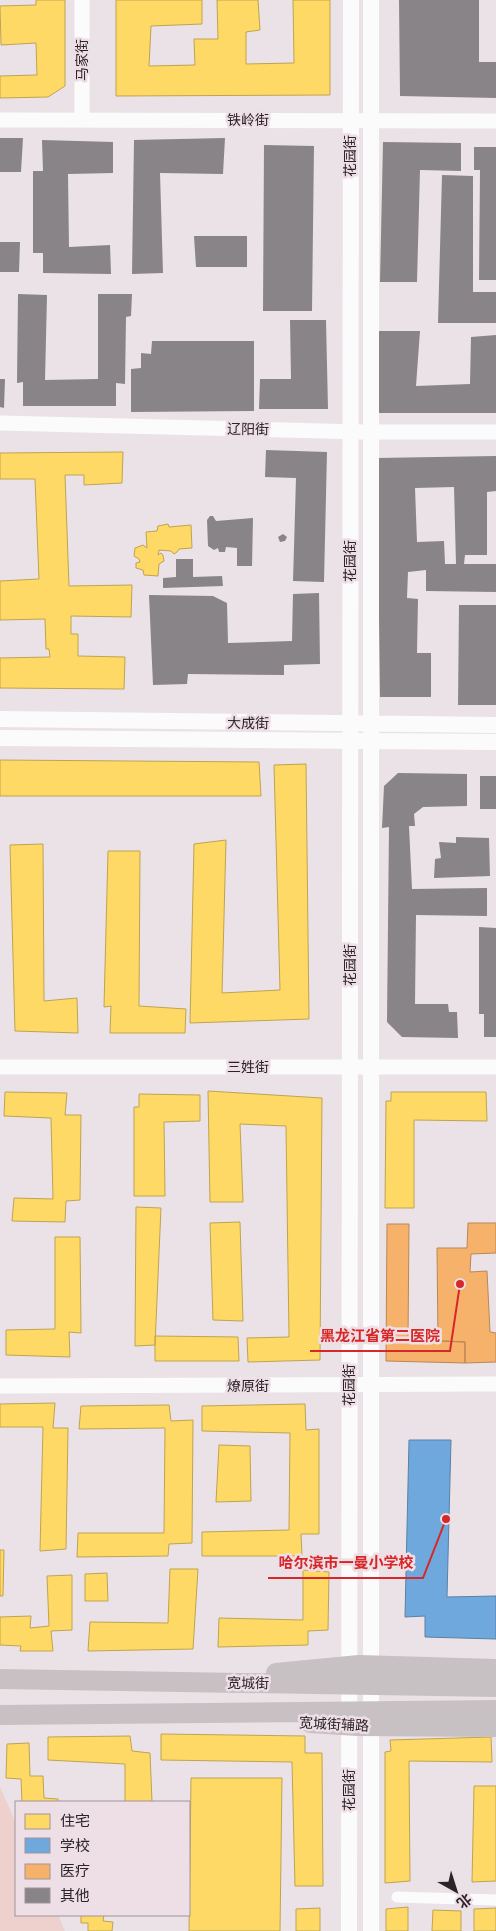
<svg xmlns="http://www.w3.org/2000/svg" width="496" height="1931" font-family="Montserrat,'Noto Sans SC',sans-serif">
<rect width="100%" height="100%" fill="#eae2e6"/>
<!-- green -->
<path fill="#eed0cc" d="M0,1787L16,1823V1915H58L65,1931H0Z"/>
<!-- homes -->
<path fill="#ffd966" stroke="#bfa353" d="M36,0H65V86L48,97L0,98V76L37,75L36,43L1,45L0,6L36,5Z
M116,0H202V24L151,26L149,66L195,65L194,39H218L217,0H258L260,30L246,32V64L294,63L293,0H330V95L116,96Z
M123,452L122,483L84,485V475H65L69,586L132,585L131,617L71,616V634H78V656L125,657L124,689L0,688V658L50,657L49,649H46L45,619L0,620V581L39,579L35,479H0V453Z
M168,524L169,527L191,525L192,548L179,549L177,552L174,554L171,551L159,550L158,555L161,553L163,555L164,561L159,564L158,576L144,575L143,570L136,568V563L140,562L139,559L134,556L135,548L143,545L147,548L146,532L157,531L158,526Z
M0,760L259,762L261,796H0Z
M306,764L309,1019L190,1023L194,844L226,840L222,993L280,990L274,765Z
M43,844L44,1001L77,998L78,1033L15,1031L10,845Z
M108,851H140L139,1006L186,1009L185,1033H110L111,1006L104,1007Z
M208,1091L322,1098L320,1360L248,1362L247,1338L289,1337L286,1126L240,1124L243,1202H210Z
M5,1092L67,1093L65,1115H81L80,1200L66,1201L65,1222L12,1221L14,1198L53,1199L51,1118L4,1116Z
M391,1092H486L487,1121L414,1120V1208H385L386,1101H391Z
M139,1094L200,1095V1121L164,1122L165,1196H134V1107H139Z
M136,1207L161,1208L155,1345L135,1346Z
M240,1222L243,1321L213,1320L210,1223Z
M55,1237H80L81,1333L69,1332L70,1357L6,1355V1330L55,1329Z
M155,1336L238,1337L239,1361H155Z
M55,1403L53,1428H68L66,1549L40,1551L43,1427H0V1404Z
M305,1404L306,1430L319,1429V1534H301L302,1556H202V1532L289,1530L290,1433L202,1431V1406Z
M169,1405L171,1421L193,1420L192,1543L169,1544L168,1556L77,1557L78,1533H164L165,1428L79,1429L81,1406Z
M219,1445L250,1446L251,1501L216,1502Z
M0,1550H4L3,1596H0Z
M170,1569H198L193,1649L88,1651L90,1622L168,1623Z
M303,1570L329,1572L328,1630L308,1631V1645L218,1647L219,1618L303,1620Z
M107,1573L108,1601H85V1574Z
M72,1575V1630L51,1631L53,1651H20L21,1646L0,1645V1617L31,1616L30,1628L49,1626L47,1576Z
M161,1734L305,1736V1753H322L323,1886H295L292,1762L161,1760Z
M130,1736L132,1751L150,1753L152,1802H125V1764L48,1760V1737Z
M491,1737L492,1762L409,1761L410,1881L385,1883V1752L391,1751L390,1740Z
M29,1743L30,1776H43L44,1798L58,1799V1802H22L21,1779L6,1778L7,1744Z
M191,1778H282L280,1931H189Z
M474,1786H496V1881L472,1882Z
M408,1907V1931H386V1909Z
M320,1908V1931H296V1909Z
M496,1908V1931H474V1909Z
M433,1910L461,1911V1931H432Z
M81,1915H104L103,1921L113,1922L112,1931H88V1923H81Z"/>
<!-- schools -->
<path fill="#6fa8dc" stroke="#5a80a6" d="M409,1440H451L447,1597L496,1596V1639L425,1637V1616L405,1617Z"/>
<!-- health -->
<path fill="#f6b26b" stroke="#b98757" d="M468,1223H496V1253L471,1254L470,1272L487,1271L490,1332L496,1333V1362L465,1363V1342L438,1341L437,1248H467Z
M387,1224H409L408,1339L465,1342V1363L386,1361Z"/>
<!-- building -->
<path fill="#898487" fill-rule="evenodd" d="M399,0H479V62H496V98L400,96Z
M0,138H23L21,172H0Z
M225,138L223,174L160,173L163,273L132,274L134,140Z
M42,140L113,142V173L68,174L69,247L110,245L111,274L43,273V253H33V171H43Z
M383,142L461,143V171L420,170L417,282H380Z
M264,145L314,146L312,311H263Z
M474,147H496V280H479L480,170H474Z
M442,175L473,176V292H496V323H438Z
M194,236H247V267H196Z
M0,242H20L19,272H0Z
M18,294L47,295L45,380L98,379V294H132L131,316L126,317L125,384L116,383V406H23V382L17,383Z
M290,320H326L328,409H259L260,379H291Z
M378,331H420L416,386L470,384L471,337L496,335V413H376Z
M152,341H254V411L131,412V369L141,368V353L151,354Z
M0,379H5L4,408L0,407Z
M266,450L327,452L324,582L293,581L296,478L265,477Z
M496,456V491L487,492V555H465L464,564H496V592L426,591V570L408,572L407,598L418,599L417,653H431V697H380L377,458ZM454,487L456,564H445L444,541L417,542L415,488Z
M210,516H213L216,521L253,518L252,566H237V548L226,547L225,552H219L218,548L214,550L208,546L207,520Z
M283,534L287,537L285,541L280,542L278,537Z
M176,559H193V577L222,576L223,586L163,588V578L176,577Z
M319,593L320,664L284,665V675L188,674L187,684L153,685L149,595L213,596L227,603L228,643L292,641L293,594Z
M459,605H496V705H458Z
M398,773L467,774V806L423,807L414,814L415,826H409L412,889L487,888V916L416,915L415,1004H448L449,1012H457L458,1038L402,1037L387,1022L389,827L382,828L384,786Z
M480,776H496V809H480Z
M456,837L489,838L490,876L434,878L435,859L441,858L439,842L456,843Z
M479,927L496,928V1037H484V1014H479Z"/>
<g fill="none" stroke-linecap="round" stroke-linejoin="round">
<!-- minor -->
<path stroke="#fcfbfb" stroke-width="11" d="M397,1897L496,1900"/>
<!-- tertiary -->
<path stroke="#fcfbfb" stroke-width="15" d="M0,120L496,121
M82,120V0
M0,423L362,432H496
M0,1067H496
M0,1386L496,1384"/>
<!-- secondary -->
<path stroke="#fcfbfb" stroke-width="16" d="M0,719L496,725
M0,738L496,742
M349,1931L351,0
M371,1931V0"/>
<!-- trunk -->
<path stroke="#c7c1c3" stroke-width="20" d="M276,1673L359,1665L496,1669
M0,1679L496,1687
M0,1715L496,1710
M310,1723L357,1726L496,1727"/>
</g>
<g text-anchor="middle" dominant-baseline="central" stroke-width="5" stroke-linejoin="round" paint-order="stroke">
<!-- street labels -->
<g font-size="14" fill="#2a2427" stroke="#eedee5">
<text transform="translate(82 60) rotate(-90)">马家街</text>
<text x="248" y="120">铁岭街</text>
<text transform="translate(350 156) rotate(-90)">花园街</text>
<text transform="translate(248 429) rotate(1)">辽阳街</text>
<text transform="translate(350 561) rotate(-90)">花园街</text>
<text transform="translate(248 723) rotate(1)">大成街</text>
<text transform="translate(350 965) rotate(-90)">花园街</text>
<text x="248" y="1067">三姓街</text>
<text transform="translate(349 1385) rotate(-90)">花园街</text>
<text x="248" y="1386">燎原街</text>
<text transform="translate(248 1683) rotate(1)">宽城街</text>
<text transform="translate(334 1724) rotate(3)">宽城街辅路</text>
<text transform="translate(349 1790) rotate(-90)">花园街</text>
</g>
</g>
<!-- callouts -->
<path fill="none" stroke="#d62828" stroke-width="2" d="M460 1284L450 1351H310M446 1519L423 1578H268"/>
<g fill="#d62828" stroke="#eedee5" stroke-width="2">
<circle cx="460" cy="1284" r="5"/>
<circle cx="446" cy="1519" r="5"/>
</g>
<g font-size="15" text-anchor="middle" font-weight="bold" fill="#d62828" stroke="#eedee5" stroke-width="5" stroke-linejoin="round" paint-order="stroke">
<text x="380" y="1341">黑龙江省第二医院</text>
<text x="346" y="1568">哈尔滨市一曼小学校</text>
</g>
<!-- legend -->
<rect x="15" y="1801" width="175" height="115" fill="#eedee5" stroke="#a09499"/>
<rect x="25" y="1814" width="25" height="15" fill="#ffd966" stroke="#a09499"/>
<text x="60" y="1826" font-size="15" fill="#2a2427">住宅</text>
<rect x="25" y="1838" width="25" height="15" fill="#6fa8dc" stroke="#a09499"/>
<text x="60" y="1851" font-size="15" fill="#2a2427">学校</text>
<rect x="25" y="1864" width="25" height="15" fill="#f6b26b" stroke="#a09499"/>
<text x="60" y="1876" font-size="15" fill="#2a2427">医疗</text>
<rect x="25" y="1888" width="25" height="15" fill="#898487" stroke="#a09499"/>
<text x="60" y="1901" font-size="15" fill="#2a2427">其他</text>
<!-- north arrow -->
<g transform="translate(456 1891) rotate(141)" stroke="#eedee5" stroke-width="4" paint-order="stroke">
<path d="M0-4L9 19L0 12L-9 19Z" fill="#2a2427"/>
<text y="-8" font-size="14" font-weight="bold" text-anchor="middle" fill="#2a2427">北</text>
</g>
</svg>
